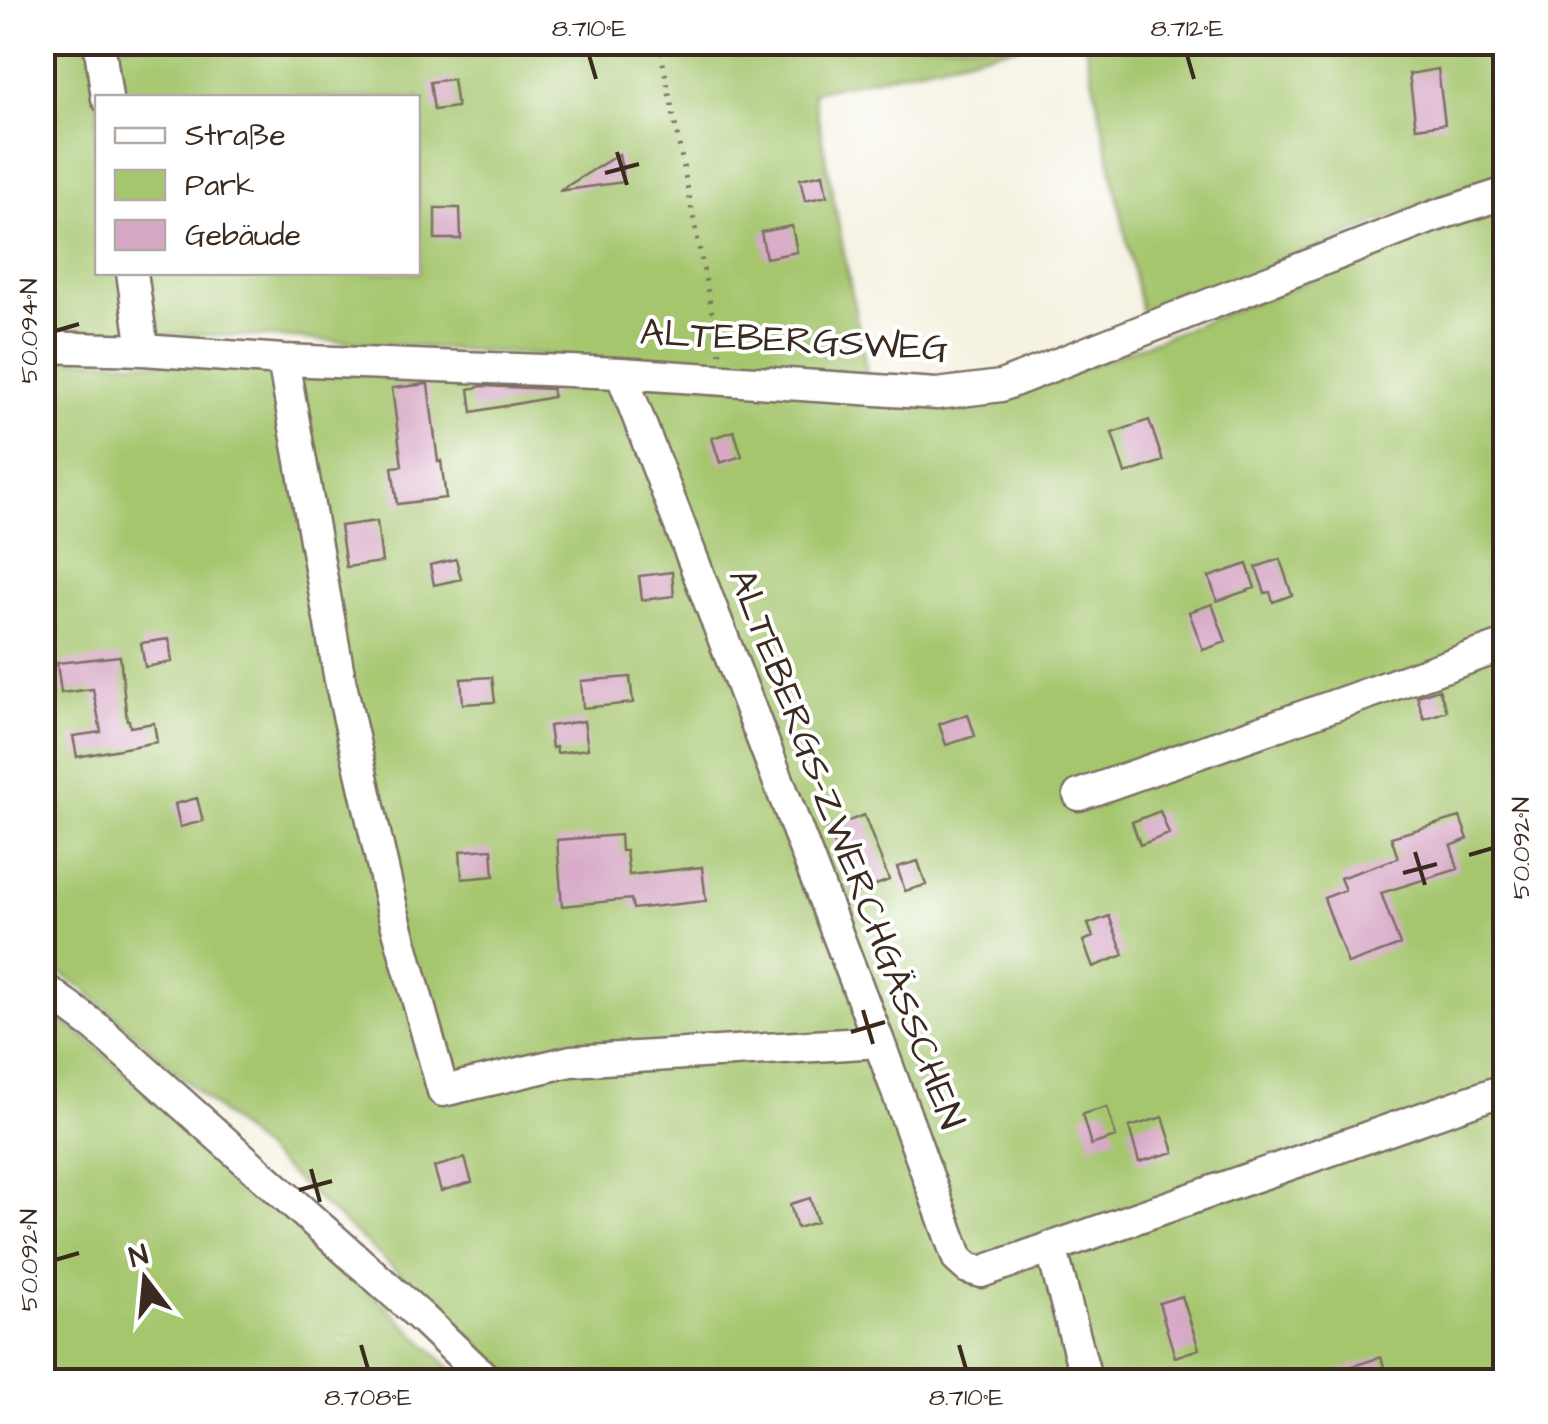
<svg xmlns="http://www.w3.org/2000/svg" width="1548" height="1424" font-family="'Architects Daughter',sans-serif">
<rect width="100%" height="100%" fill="#fff"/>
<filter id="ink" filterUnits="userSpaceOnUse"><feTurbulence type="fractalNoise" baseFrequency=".01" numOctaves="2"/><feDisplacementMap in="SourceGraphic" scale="20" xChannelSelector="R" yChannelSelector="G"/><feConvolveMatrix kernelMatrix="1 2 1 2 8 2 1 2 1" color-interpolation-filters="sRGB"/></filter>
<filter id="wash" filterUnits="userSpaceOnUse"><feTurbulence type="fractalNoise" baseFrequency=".0048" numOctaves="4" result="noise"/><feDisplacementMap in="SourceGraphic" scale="40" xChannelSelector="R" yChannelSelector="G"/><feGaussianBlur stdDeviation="2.25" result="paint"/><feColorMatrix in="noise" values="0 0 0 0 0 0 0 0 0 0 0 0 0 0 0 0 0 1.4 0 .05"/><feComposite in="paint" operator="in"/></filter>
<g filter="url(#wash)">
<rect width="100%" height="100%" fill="#f5f2e2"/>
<!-- green -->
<path fill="#a6c66e" stroke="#707846" stroke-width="2.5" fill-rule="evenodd" d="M43,43H1031L813,92L868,378L276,337L43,331ZM98,98H418V272H98Z
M1085,43H1505V177L1450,192L1144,322Z
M1505,210V1381H519L82,987L43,962L42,358L1014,395L1459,223Z
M42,1006L92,1043L332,1254L464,1381H43Z"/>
<g id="blocks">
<!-- building -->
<path fill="#d7a9c6" d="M1438,69L1445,124L1416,128L1409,74Z
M453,79L457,107L434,110L430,82Z
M619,154L624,182L559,191Z
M823,174L827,196L805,201L800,179Z
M435,208H460L461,239H435Z
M792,226L797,252L766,258L761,232Z
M428,384L438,462L441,461L446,498L397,504L392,467L402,466L392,388Z
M483,386L552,389L553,397L472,412L469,389Z
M1149,420L1163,461L1125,474L1112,433Z
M734,431L742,456L720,463L712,438Z
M377,521L382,562L346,567L340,526Z
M456,559L461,579L434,585L430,565Z
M1280,559L1292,595L1273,602L1270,592L1265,593L1256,567Z
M1247,564L1255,588L1217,601L1209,577Z
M672,572L674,596L642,600L639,576Z
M1212,604L1226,642L1203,650L1189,612Z
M169,639L172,662L145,667L141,643Z
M120,656L127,720H129L130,727L154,723L157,742L77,757L73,736L101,732L93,689L61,693L57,663Z
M492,677L495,702L463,704L461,679Z
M630,677L633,703L583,708L581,681Z
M1439,689L1447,711L1424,719L1417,696Z
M968,714L975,736L946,745L939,724Z
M584,721L588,749L557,753L556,747L552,748L549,726Z
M197,798L203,821L180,827L175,804Z
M1160,811L1169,834L1140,845L1132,822Z
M864,815L889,880L853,894L828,829Z
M1460,817L1468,839L1451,846L1458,869L1381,893L1400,945L1348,964L1324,898L1345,890L1340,878L1398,858L1391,837Z
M620,835L621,851H626L629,875L702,867L706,901L633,909L631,899L562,906L557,840Z
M492,849L494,876L462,879L460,851Z
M918,861L926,885L905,891L897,867Z
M1109,916L1124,955L1093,967L1083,941L1093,937L1088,924Z
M1107,1107L1116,1137L1091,1145L1082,1114Z
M1163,1117L1174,1152L1139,1162L1129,1127Z
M465,1158L472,1182L441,1191L434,1167Z
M810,1198L817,1222L797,1228L790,1204Z
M1182,1296L1199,1349L1175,1357L1159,1303Z
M1381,1357L1389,1382H1319V1377Z"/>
</g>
</g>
<g filter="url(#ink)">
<use href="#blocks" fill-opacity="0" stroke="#7c7063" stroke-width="2.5"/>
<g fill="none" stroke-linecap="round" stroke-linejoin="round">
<defs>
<path id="minor" d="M99,42L107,98
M132,272L143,350
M42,347L143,350L283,360L621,373L937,394L1001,386L1432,217L1506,193
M283,360L340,680L393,912L443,1091L571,1061L879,1042
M621,373L879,1042L958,1259L968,1268L981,1272L1506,1089
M1079,795L1506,645
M42,987L96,1027L422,1318L489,1382
M1051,1247L1087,1382"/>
</defs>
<!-- minor casing -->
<use href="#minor" stroke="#7c7063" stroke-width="35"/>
<!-- path -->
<path stroke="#7c7063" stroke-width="5" stroke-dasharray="2.5 8" stroke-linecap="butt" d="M659,42L720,354"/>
<!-- minor -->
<use href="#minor" stroke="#fff" stroke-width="30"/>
</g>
</g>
<!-- ticks -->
<path fill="none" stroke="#3b2a1e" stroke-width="4" d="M589,55L596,79M1187,55L1194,79M617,152L627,185M605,173L639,164M55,331L79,324M1415,852L1425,885M1469,855L1493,848M1403,873L1437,864M863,1010L873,1044M851,1032L885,1022M311,1169L320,1202M299,1190L332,1181M55,1260L79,1253M361,1345L368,1369M959,1345L966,1369"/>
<g text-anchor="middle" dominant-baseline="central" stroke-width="8" stroke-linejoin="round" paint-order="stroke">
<!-- street labels -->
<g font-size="38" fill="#3b2a1e" stroke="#fff">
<text transform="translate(794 341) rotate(3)">ALTEBERGSWEG</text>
<text transform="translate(846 849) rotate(69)">ALTEBERGS-ZWERCHGÄSSCHEN</text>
</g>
</g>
<!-- margin -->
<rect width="1548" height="1424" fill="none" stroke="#fff" stroke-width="110"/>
<!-- legend -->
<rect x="95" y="95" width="325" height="180" fill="#ffffff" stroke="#b1aaa5" stroke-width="2.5"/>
<rect x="115" y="128" width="50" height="15" fill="#ffffff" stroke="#b1aaa5" stroke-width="2.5"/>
<text x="185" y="145" font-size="30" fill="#3b2a1e">Straße</text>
<rect x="115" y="170" width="50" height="30" fill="#a6c66e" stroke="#b1aaa5" stroke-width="2.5"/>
<text x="185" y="195" font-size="30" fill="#3b2a1e">Park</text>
<rect x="115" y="220" width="50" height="30" fill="#d7a9c6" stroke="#b1aaa5" stroke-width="2.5"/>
<text x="185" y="245" font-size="30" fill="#3b2a1e">Gebäude</text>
<!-- north arrow -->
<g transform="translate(145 1279) rotate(344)" stroke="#ffffff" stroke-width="8" paint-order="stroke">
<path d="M0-8L18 38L0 25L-18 38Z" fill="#3b2a1e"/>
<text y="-15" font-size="28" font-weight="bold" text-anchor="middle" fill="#3b2a1e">N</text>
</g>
<rect x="55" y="55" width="1438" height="1314" fill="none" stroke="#3b2a1e" stroke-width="4"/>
<g font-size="25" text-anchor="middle" fill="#3b2a1e">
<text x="589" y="36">8.710°E</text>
<text x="1187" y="36">8.712°E</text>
<text transform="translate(28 331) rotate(-90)" y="9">50.094°N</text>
<text transform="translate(1520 848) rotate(-90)" y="9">50.092°N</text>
<text transform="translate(28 1260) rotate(-90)" y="9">50.092°N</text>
<text x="368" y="1405">8.708°E</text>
<text x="966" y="1405">8.710°E</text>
</g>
</svg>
